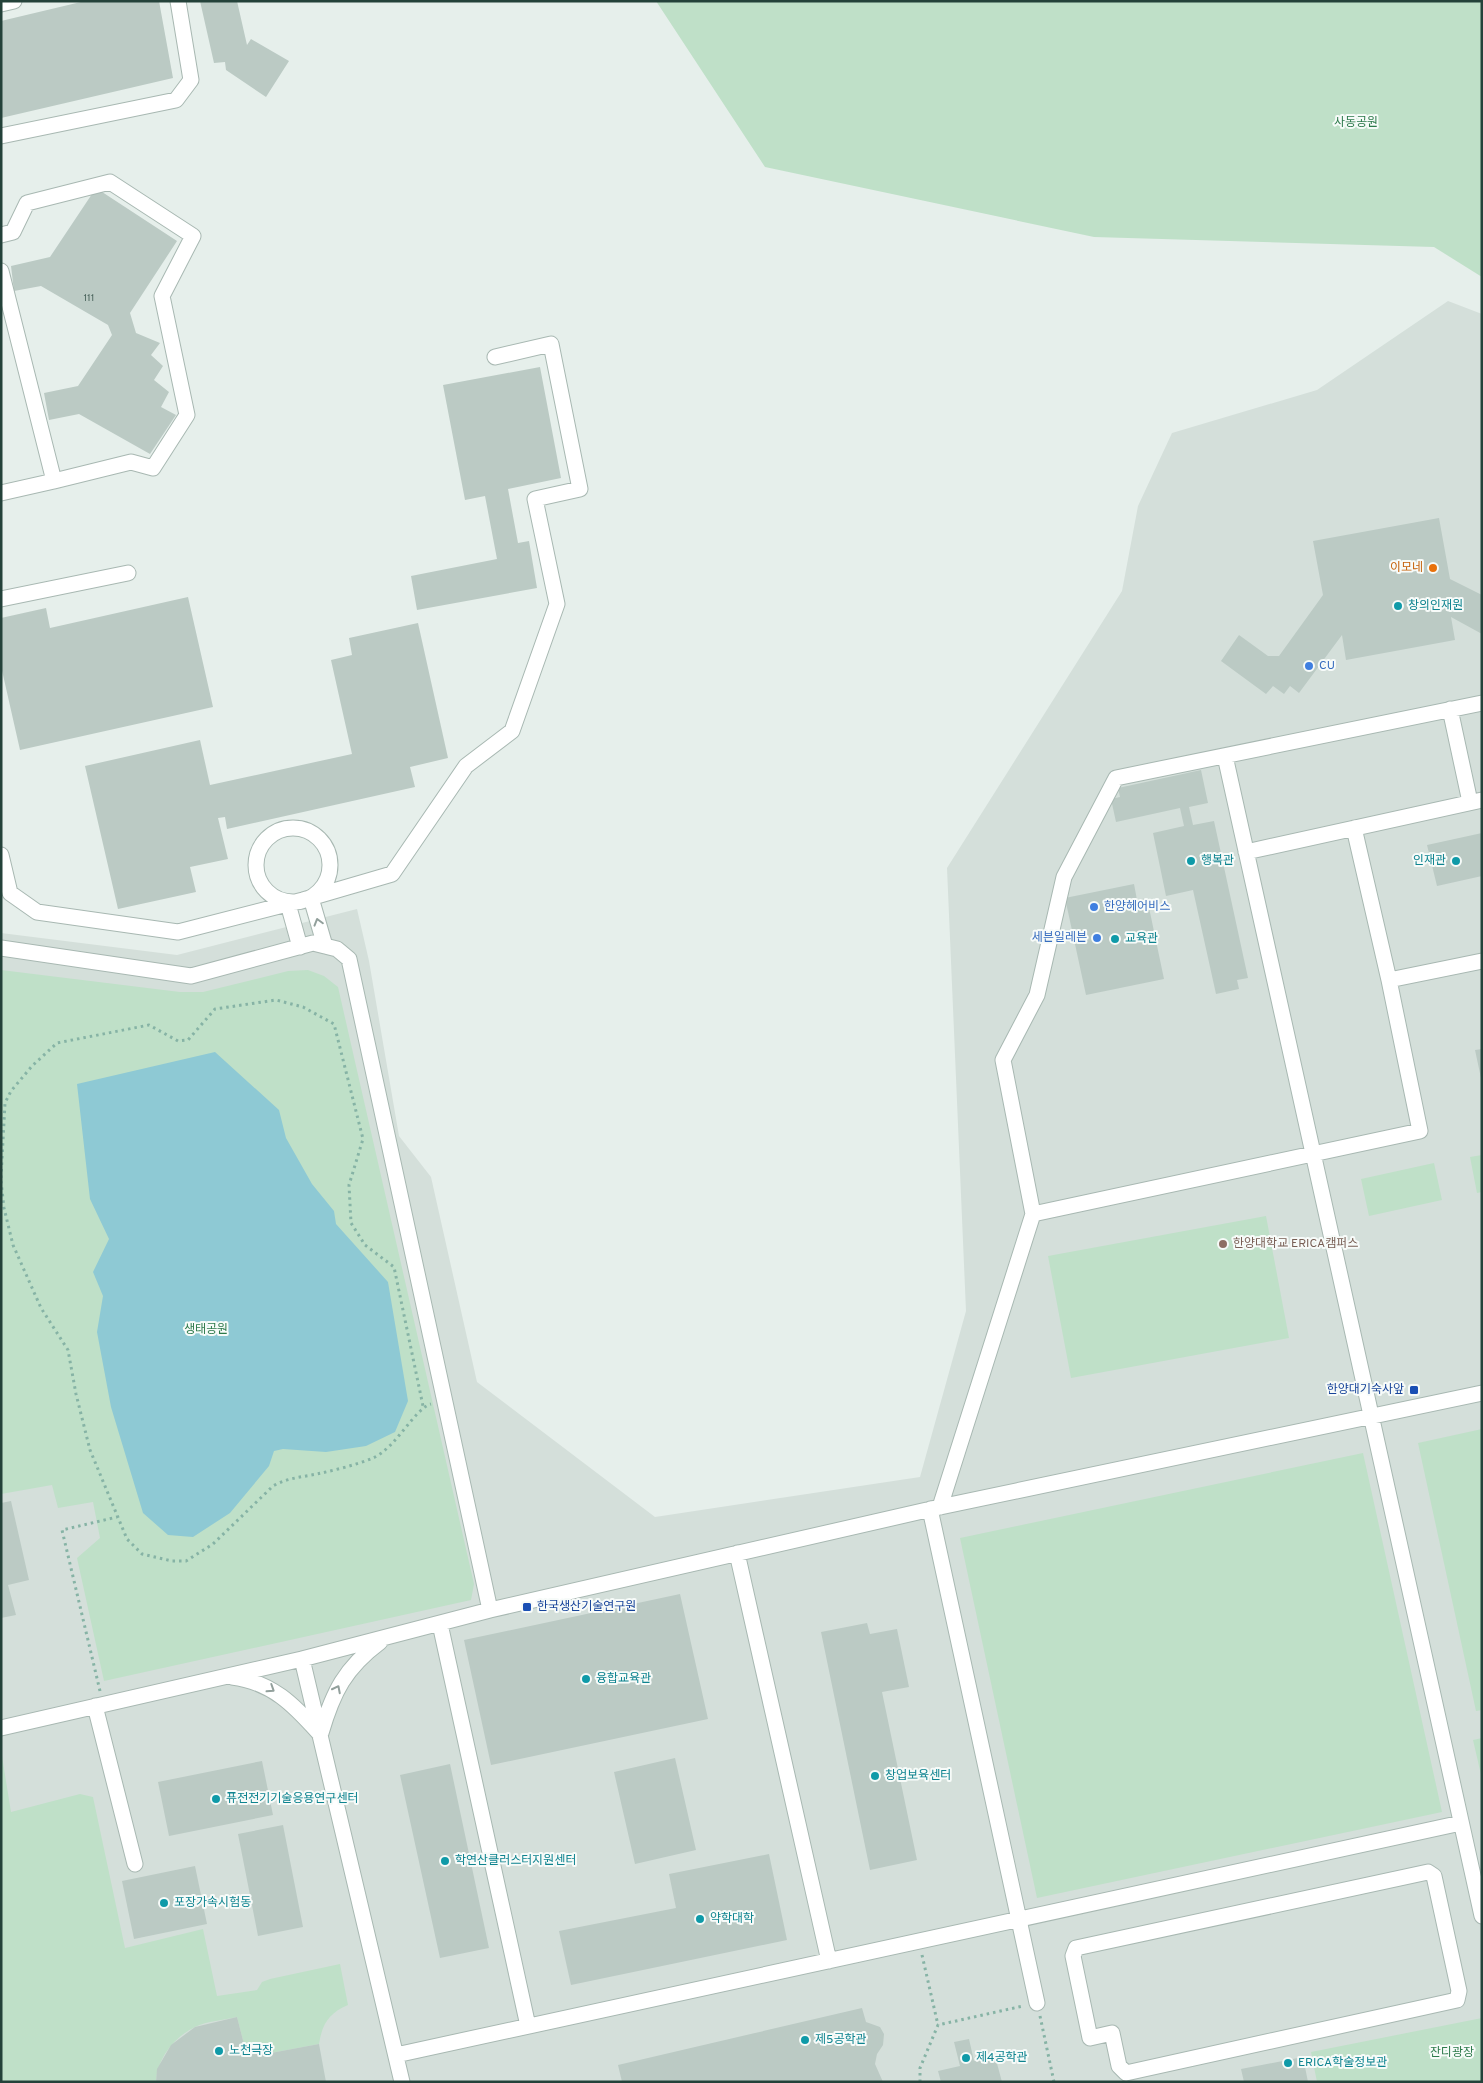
<svg xmlns="http://www.w3.org/2000/svg" width="1483" height="2083" font-family="Overpass,'Noto Sans KR',sans-serif">
<rect width="100%" height="100%" fill="#e6efeb"/>
<!-- built -->
<path fill="#d4dfda" d="M1448,301L1482,314V2082H1V933L177,955L357,909L369,961L399,1136L431,1177L477,1382L655,1517L920,1477L966,1311L947,868L1122,591L1138,506L1172,433L1317,390Z"/>
<!-- green -->
<path fill="#bfe0c8" d="M656,1H1482V277L1434,247L1094,237L765,167Z
M1,970L180,992H203L288,971L308,970L324,976L338,987L474,1584L471,1600L104,1681L77,1558L100,1538L93,1502L58,1508L52,1485L1,1494Z
M1482,1155V1192L1477,1193L1470,1157Z
M1434,1163L1442,1200L1369,1216L1361,1179Z
M1266,1216L1289,1338L1071,1378L1048,1256Z
M1482,1429V1710L1476,1711L1418,1443Z
M1363,1453L1442,1812L1037,1898L960,1538Z
M1482,1738V1779L1473,1740Z
M1,1750L11,1812L80,1794L93,1797L125,1948L203,1929L217,1996L257,1990L262,1982L270,1979L340,1964L348,2005C329,2013 322,2024 319,2044L271,2053L268,2044L245,2048L237,2017C224,2020 207,2021 195,2027C174,2037 157,2059 156,2082H1Z
M1482,2018V2082H1317L1311,2052Z"/>
<!-- water -->
<path fill="#8ec9d4" d="M215,1052L279,1110L286,1138L312,1184L334,1211L336,1224L388,1282L408,1401L395,1432L366,1446L326,1452L283,1449L274,1451L269,1466L230,1513L193,1537L168,1535L143,1513L111,1407L97,1332L103,1296L93,1272L109,1239L90,1199L77,1084Z"/>
<!-- building -->
<path fill="#bbcac4" d="M85,1H159L173,78L1,118V21Z
M200,1H237L247,45L251,39L289,61L266,97L226,70L225,62L214,63Z
M96,188L177,241L130,313L136,333L160,343L151,355L163,366L154,380L169,392L161,407L176,415L150,454L79,414L49,420L44,393L78,386L112,335L108,325L41,286L14,291L11,266L50,257Z
M540,367L561,478L508,489L518,543L529,541L537,588L417,610L411,576L497,559L485,496L465,500L443,385Z
M1439,518L1450,579L1482,595V634L1451,617L1455,640L1346,660L1342,635L1299,693L1290,686L1284,694L1273,686L1266,694L1221,661L1239,635L1268,656H1279L1323,595L1313,541Z
M188,597L213,707L20,750L1,666V618L46,608L50,628Z
M418,623L448,758L410,767L415,787L227,829L225,817L218,818L228,859L190,867L196,892L118,909L85,766L200,740L210,785L352,754L331,660L352,655L349,638Z
M1201,770L1208,803L1189,807L1193,825L1214,821L1248,978L1237,980L1239,989L1216,994L1193,890L1166,896L1153,833L1184,826L1180,808L1116,822L1111,799L1120,797L1118,788Z
M1482,833V876L1437,886L1427,845Z
M1134,884L1137,900L1147,898L1164,979L1086,995L1065,898Z
M1482,1049V1078H1481L1475,1050Z
M11,1501L29,1580L8,1585L16,1615L1,1618V1503Z
M680,1594L708,1719L491,1765L464,1640Z
M867,1623L870,1634L897,1629L909,1687L882,1692L917,1860L870,1870L821,1632Z
M675,1758L696,1850L635,1864L614,1772Z
M262,1761L273,1815L169,1836L158,1782Z
M450,1764L489,1948L440,1958L400,1775Z
M283,1825L303,1927L258,1936L238,1834Z
M769,1854L787,1940L571,1985L559,1931L676,1908L669,1874Z
M195,1866L207,1924L134,1939L122,1881Z
M862,2008L866,2022L880,2027L884,2034L883,2045L877,2054L875,2064L883,2082H622L618,2065Z
M237,2017L245,2048L268,2044L271,2053L319,2044L326,2082H156L157,2069L171,2045L195,2027Z
M969,2039L974,2061L995,2056L1002,2082H941L938,2071L960,2066L954,2042Z
M1303,2057L1308,2082H1244L1241,2069Z"/>
<g fill="none" stroke-linecap="round" stroke-linejoin="round">
<defs>
<path id="minor" d="M1,4L14,1
M1,136L176,100L191,80L178,1
M1,235L13,232L27,203L110,182L193,236L162,296L187,415L153,468L131,462L54,481L1,271
M1,493L54,481
M1,599L128,573
M1450,709L1470,802
M1225,756L1482,1916
M256 865a37 37 0 1 1 74 0a37 37 0 1 1-74 0Z
M1246,852L1482,800
M1,855L10,893L37,912L178,932L303,900L392,874L466,766L512,731L557,604L535,499L580,489L551,344L495,357
M311,898L325,946
M288,904L300,947
M1,948L191,976L313,943L337,949L349,959L490,1610
M1389,980L1482,961
M1033,1214L1420,1131L1389,980L1354,828
M940,1507L1033,1214L1003,1060L1037,995L1064,877L1116,778L1482,703
M930,1509L1037,2003
M737,1553L829,1961
M440,1624L528,2026
M232,1677C272,1682 294,1705 319,1733
M95,1706L135,1864
M1,1728L302,1659
M321,1733C333,1692 345,1668 380,1642
M1428,1872L1434,1876L1459,1991L1457,2000L1126,2073L1119,2066L1112,2033L1090,2038L1073,1956L1076,1948Z
M396,2055L1461,1823
M402,2082L302,1659L490,1610L940,1507L1482,1393"/>
</defs>
<!-- minor casing -->
<use href="#minor" stroke="#a8b8b2" stroke-width="17"/>
<!-- path -->
<path stroke="#86b3a5" stroke-width="3" stroke-dasharray="2.5 4" stroke-linecap="butt" d="M1,1178L5,1103L11,1091L32,1066L57,1043L149,1025L178,1041L188,1040L215,1009L276,1000L303,1007L334,1024L363,1139L349,1185L351,1223L365,1245L394,1267L423,1406
M1,1181L4,1208L13,1245L41,1308L68,1350L76,1394L90,1450L127,1539L142,1554L172,1561H186L213,1544L273,1486C287,1478 302,1477 317,1474C335,1470 356,1465 373,1458C396,1448 415,1408 431,1404
M100,1691L62,1530L117,1517
M922,1955L938,2025
M1040,2016L1054,2082
M920,2082V2068L938,2025L1023,2006"/>
<!-- minor -->
<use href="#minor" stroke="#fff" stroke-width="15"/>
</g>
<!-- one-way arrows -->
<defs><path id="oneway-chevron" d="M-2-3.5L2.5 0L-2 3.5" fill="none" stroke-width="1.6" stroke-linecap="round" stroke-linejoin="round" transform="scale(1.25)"/></defs>
<g stroke="#92a09c">
<use href="#oneway-chevron" transform="translate(318 922) rotate(-106)"/>
<use href="#oneway-chevron" transform="translate(271 1689) rotate(33)"/>
<use href="#oneway-chevron" transform="translate(337 1689) rotate(-63)"/>
</g>
<!-- markers -->
<circle fill="#e8710a" stroke="#f7fbf9" stroke-width="2" cx="1433" cy="568" r="5"/>
<g fill="#0f9aa8" stroke="#f7fbf9" stroke-width="2">
<circle cx="1398" cy="606" r="5"/>
<circle cx="1191" cy="861" r="5"/>
<circle cx="1456" cy="861" r="5"/>
<circle cx="1115" cy="939" r="5"/>
<circle cx="586" cy="1679" r="5"/>
<circle cx="875" cy="1776" r="5"/>
<circle cx="216" cy="1799" r="5"/>
<circle cx="445" cy="1861" r="5"/>
<circle cx="164" cy="1903" r="5"/>
<circle cx="700" cy="1919" r="5"/>
<circle cx="805" cy="2040" r="5"/>
<circle cx="219" cy="2051" r="5"/>
<circle cx="966" cy="2058" r="5"/>
<circle cx="1288" cy="2063" r="5"/>
</g>
<g fill="#3f7fe0" stroke="#f7fbf9" stroke-width="2">
<circle cx="1309" cy="666" r="5"/>
<circle cx="1094" cy="907" r="5"/>
<circle cx="1097" cy="938" r="5"/>
</g>
<circle fill="#8d6e63" stroke="#f7fbf9" stroke-width="2" cx="1223" cy="1244" r="5"/>
<g fill="#1a4fb4" stroke="#f7fbf9" stroke-width="2">
<rect x="1409" y="1385" width="10" height="10" rx="2.5"/>
<rect x="522" y="1602" width="10" height="10" rx="2.5"/>
</g>
<g text-anchor="middle" dominant-baseline="central" stroke-width="4" stroke-linejoin="round" paint-order="stroke">
<!-- number labels -->
<g font-size="10" fill="#4a645c">
<text x="89" y="298">111</text>
</g>
<!-- park labels -->
<g font-size="12" fill="#2d7a4b" stroke="#f7fbf9">
<text x="1356" y="123">사동공원</text>
<text x="206" y="1330">생태공원</text>
<text x="1452" y="2053">잔디광장</text>
</g>
<!-- food labels -->
<g font-size="12" fill="#c56008" stroke="#f7fbf9" text-anchor="end">
<text x="1423" y="568">이모네</text>
</g>
<!-- culture labels -->
<g font-size="12" fill="#0d838f" stroke="#f7fbf9" text-anchor="start">
<text x="1408" y="606">창의인재원</text>
<text x="1201" y="861">행복관</text>
<text x="1446" y="861" text-anchor="end">인재관</text>
<text x="1125" y="939">교육관</text>
<text x="596" y="1679">융합교육관</text>
<text x="885" y="1776">창업보육센터</text>
<text x="226" y="1799">퓨전전기기술응용연구센터</text>
<text x="455" y="1861">학연산클러스터지원센터</text>
<text x="174" y="1903">포장가속시험동</text>
<text x="710" y="1919">약학대학</text>
<text x="815" y="2040">제5공학관</text>
<text x="229" y="2051">노천극장</text>
<text x="976" y="2058">제4공학관</text>
<text x="1298" y="2063">ERICA학술정보관</text>
</g>
<!-- shop labels -->
<g font-size="12" fill="#366cbe" stroke="#f7fbf9" text-anchor="start">
<text x="1319" y="666">CU</text>
<text x="1104" y="907">한양헤어비스</text>
<text x="1087" y="938" text-anchor="end">세븐일레븐</text>
</g>
<!-- education labels -->
<g font-size="12" fill="#785e54" stroke="#f7fbf9" text-anchor="start">
<text x="1233" y="1244">한양대학교 ERICA캠퍼스</text>
</g>
<!-- transit labels -->
<g font-size="12" fill="#164399" stroke="#f7fbf9" text-anchor="end">
<text x="1404" y="1390">한양대기숙사앞</text>
<text x="537" y="1607" text-anchor="start">한국생산기술연구원</text>
</g>
</g>
<!-- border -->
<rect width="1483" height="2083" fill="none" stroke="#24423a" stroke-width="5"/>
</svg>
